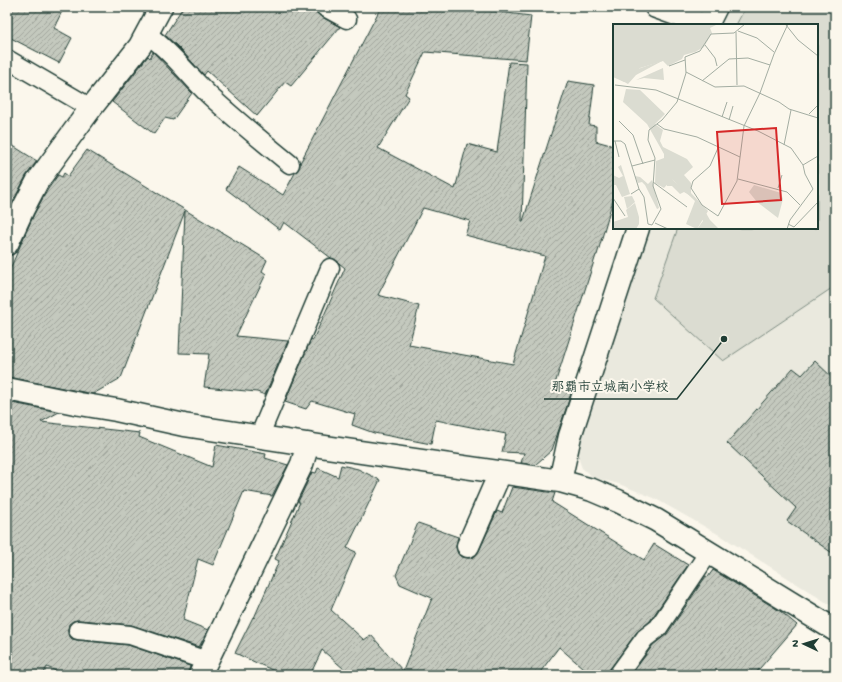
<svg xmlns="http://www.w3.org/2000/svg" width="842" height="682" font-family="'Gochi Hand','Klee One',sans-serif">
<defs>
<pattern id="building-hatch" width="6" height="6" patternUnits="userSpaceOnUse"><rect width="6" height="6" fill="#c4c9be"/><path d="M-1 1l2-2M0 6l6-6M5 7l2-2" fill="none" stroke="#9fa49b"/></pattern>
</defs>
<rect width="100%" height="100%" fill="#fbf7ec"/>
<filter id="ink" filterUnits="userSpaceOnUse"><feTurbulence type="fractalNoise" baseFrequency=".025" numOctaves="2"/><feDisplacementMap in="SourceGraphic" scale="8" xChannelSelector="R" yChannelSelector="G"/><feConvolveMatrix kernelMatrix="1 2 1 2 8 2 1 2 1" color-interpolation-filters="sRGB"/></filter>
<g filter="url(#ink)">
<!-- built -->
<path fill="#eae9de" d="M727,7H835V608L723,537L654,498L619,484L594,478L582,468L575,449L649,228H817V25H718Z"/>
<!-- pitch -->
<path fill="#dbdcd1" stroke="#7d8c82" d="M748,7H835V286L723,361L653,298L678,228H817V25H736L743,12Z"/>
<!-- building -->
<path fill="url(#building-hatch)" stroke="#1f3d34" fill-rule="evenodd" d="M7,7H64L54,28L72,38L59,63L7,36Z
M183,7H315L316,12L320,16L340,27L291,86L285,82L257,116L207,71L204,75L180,49L165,35Z
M381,7H484L483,10L531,16L526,60L425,52L405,94L409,97L378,148L455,189L467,144L497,152L509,62L527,63L522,221H523L568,81L594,85L589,125L596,126V141L614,146V196L597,255H596L554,387L572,391L552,450L535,465L521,463L524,453L502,452L506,434L436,420L431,444L374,433L352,425L355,414L312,401L306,409L285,402L311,339L313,340L345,268L334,259L331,258L284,222L280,230L226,189L239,167L283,195L295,173L298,170L300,166V163ZM423,208L470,221L465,235L545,256L513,364L409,345L419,306L378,295Z
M153,52L192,93L173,120L165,118L154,134L112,102L148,56L150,58Z
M7,142L37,161L26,176L15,198L7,192Z
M87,150L267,260L262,271L266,274L236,336L288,341L265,395L257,392L204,387L209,354L179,353L185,211L121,378L93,394L7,377V276L34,214L48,189L58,175L62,177L64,173L68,176Z
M815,361L835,380V555L787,521L796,508L727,443L793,368L802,375Z
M7,402L59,412L41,422L140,433L139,437L212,467L216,445L266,454L265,458L288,465L272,496L244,491L213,565L198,559L183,620L208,630L199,647L131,625L79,620L73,621L69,624L68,629V634L72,639L77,640L128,645L190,666L188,675H64L47,667L43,675H7Z
M341,465L358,469L380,480L347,548L356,552L331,610L364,640L371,635L403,671L432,598L400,584L396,575L418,523L458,537L456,547L458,554L463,557L469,558L475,556L479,551L497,511L502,513L512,487L555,493L552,502L644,560L654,544L688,565L650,621L637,632L610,669L608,675H591L559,647L538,675H472L446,670L444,675H351L322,650L310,675H283L235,653L253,617L254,618L279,561L275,559L300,502H298L312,472L316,473L318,468L338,477Z
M713,570L780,611L797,625L754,675H631L653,645L667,634L706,576L708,577Z"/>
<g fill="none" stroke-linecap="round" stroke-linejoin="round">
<defs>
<path id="lane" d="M325,7L347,19
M147,34C171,51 189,76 210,96C236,120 263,142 290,164
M7,59L91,108
M259,437L330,268
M78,630L130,635L207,661
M618,675L645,638L658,628L709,552"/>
<path id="street" d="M656,7L706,25
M707,25L716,7
M7,244L23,209L37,182L91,108L140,46L161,7
M7,389L80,404L116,410L184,425L326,447L560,481L592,490L618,501L656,520L835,630
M560,481L570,436L638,228
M468,546L500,473
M200,675L302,464L308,444"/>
</defs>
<!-- lane casing -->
<use href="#lane" stroke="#1f3d34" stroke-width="21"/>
<!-- street casing -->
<use href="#street" stroke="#1f3d34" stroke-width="25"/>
<!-- lane -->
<use href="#lane" stroke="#fbf7ec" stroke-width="18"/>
<!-- street -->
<use href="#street" stroke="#fbf7ec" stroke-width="22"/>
</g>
</g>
<!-- overview -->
<g transform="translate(613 24)">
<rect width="205" height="205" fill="#fbf7ec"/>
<path d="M51,36L23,51L15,60L6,55L19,47ZM50,44L51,56L31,54L23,56Z" fill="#dbdcd1"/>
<path d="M8,141L17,170L9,173L3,161H0V151L6,154L10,152L5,143ZM22,152L27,153L35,160L39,156L46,184L44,185L32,161L29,158L25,159ZM58,153L61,157L81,174L71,168L67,170L59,162H54L53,158ZM22,179L26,193V200L23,205H0V198L15,193L13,186ZM93,189L97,196L106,205H84L90,197L87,191Z" fill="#dbdcd1"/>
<path d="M19,172L22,178L14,185L11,173Z" fill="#dbdcd1"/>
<path d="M0,0H105L97,4L99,9L91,23L82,28L71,31L69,35L55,42L50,37L27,44L11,58L0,53ZM13,65L27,66L52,90L42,100L50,106L47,117L50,123L74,135L80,143L71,151L78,159V169L95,187L84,205L73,200L82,177L59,155L51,164L42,159L43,137L51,134V130L34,100L10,78Z" fill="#dbdcd1"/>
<path d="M141,161L168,169L170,175L165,194L144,178L136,168Z" fill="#dbdcd1"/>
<path fill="none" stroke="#a3ada2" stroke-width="1" d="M173,1L185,16L205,32M125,7L144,14L161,28M123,8L124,61M92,21L102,34L104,42M56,42L72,36M73,48L102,63L131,62L166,78L176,85L205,94M89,57L116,35L135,34L157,41M2,61L43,66L145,107L178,124L190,141L192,150L200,165L177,196L174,205M196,90L205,81M109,93L114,78M116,96L120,82M6,97L20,111L30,140M44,100L51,105L84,113L127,133M0,117H8L12,120L26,165M2,117L6,133M171,121L178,86M105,124L97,142L80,157L78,164L89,181L105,192L124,157L131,102L147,69L161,30L175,0M190,141L205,132M19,142L42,136M125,155L174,168L187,181M40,158L74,183M165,164L169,151M18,170L26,165L31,173L35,200L39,201M0,174L12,192M42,199L55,205M175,200L181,203L205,178M39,201L48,185L40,162L42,134L35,116L36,106L49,96L64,78L73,49L72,33L87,27L98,10L121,9L132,0"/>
<path fill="#d62828" fill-opacity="0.15" stroke="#d62828" stroke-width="2" d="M163,104L168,176L109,180L104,108Z"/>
<rect width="205" height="205" fill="none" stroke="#1f3d34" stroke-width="2"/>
</g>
<!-- callouts -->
<path fill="none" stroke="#1f3d34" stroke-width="1.5" d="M724 339L677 399H544"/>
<circle fill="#1f3d34" stroke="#fbf7ec" stroke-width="1.5" cx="724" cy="339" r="4"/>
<g font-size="13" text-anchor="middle" font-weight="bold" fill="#1f3d34" stroke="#fbf7ec" stroke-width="4" stroke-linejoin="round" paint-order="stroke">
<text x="610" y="391">那覇市立城南小学校</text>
</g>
<!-- margin -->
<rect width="842" height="682" fill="none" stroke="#fbf7ec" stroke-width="24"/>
<rect x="12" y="12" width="818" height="658" fill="none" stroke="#1f3d34" stroke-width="1.5" filter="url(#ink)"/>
<!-- north arrow -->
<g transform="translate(804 644) rotate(274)" stroke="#fbf7ec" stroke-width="3" paint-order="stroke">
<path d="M0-3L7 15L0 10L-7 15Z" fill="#1f3d34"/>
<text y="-6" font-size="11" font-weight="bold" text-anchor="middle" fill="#1f3d34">N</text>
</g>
</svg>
